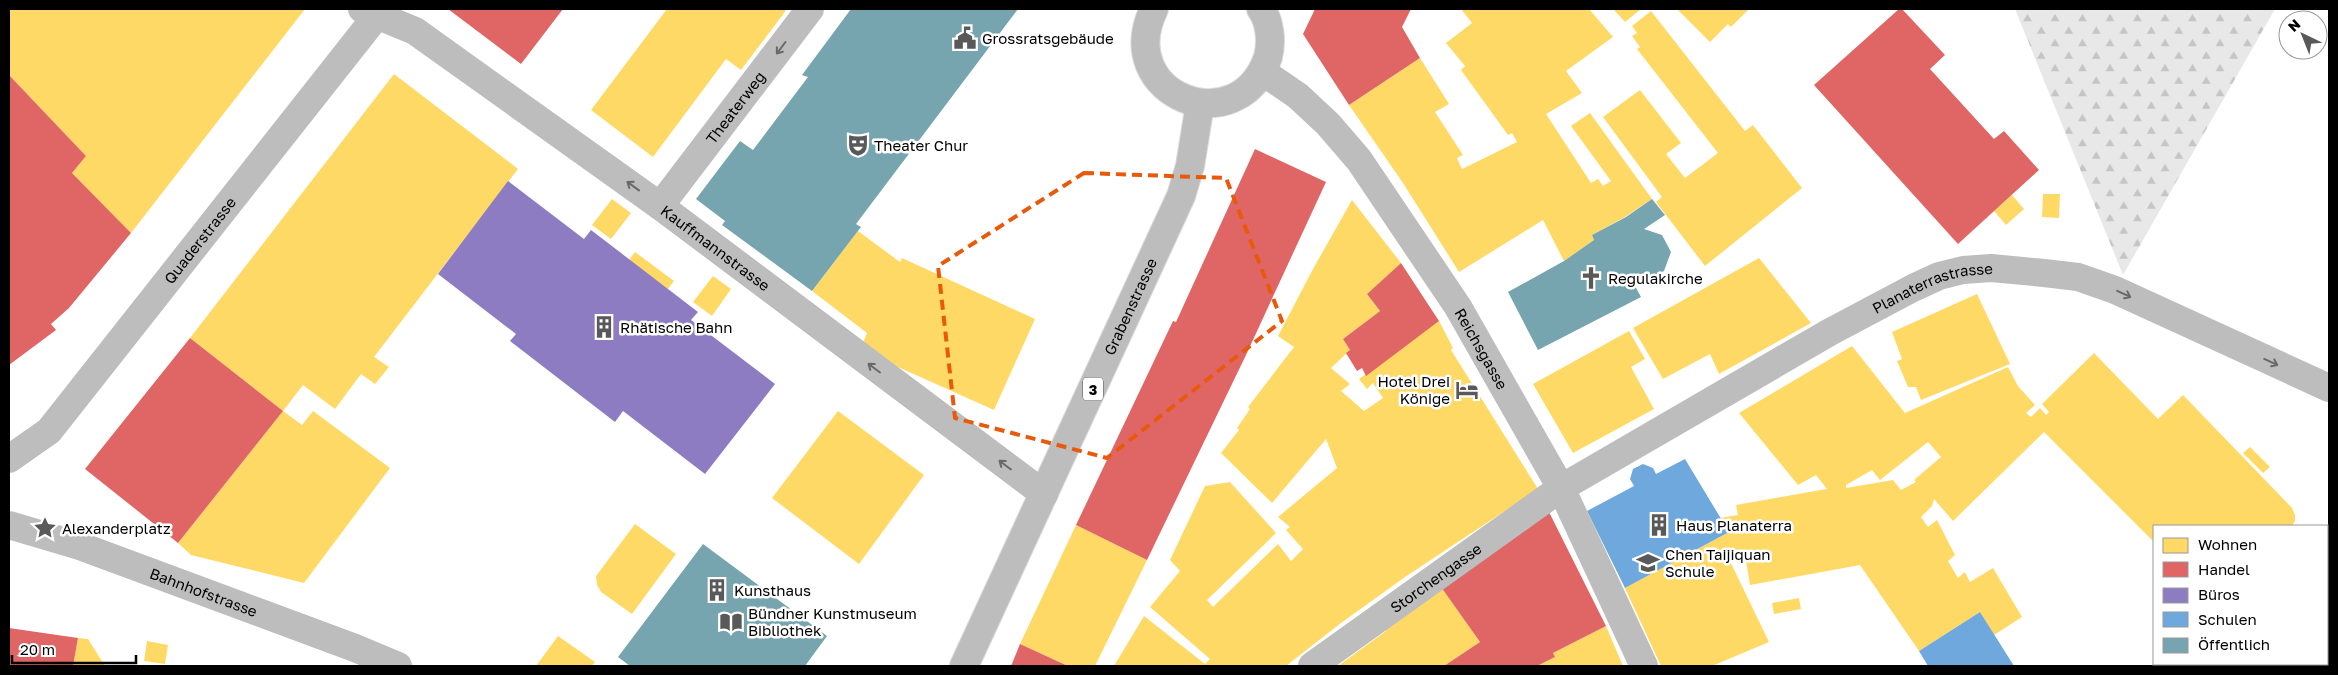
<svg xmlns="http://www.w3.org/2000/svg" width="2338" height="675" font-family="'Golos Text',sans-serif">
<defs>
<pattern id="forest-firs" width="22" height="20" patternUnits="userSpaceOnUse" patternTransform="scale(1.25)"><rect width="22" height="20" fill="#e8e8e8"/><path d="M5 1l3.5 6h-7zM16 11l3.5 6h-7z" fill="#c5c5c5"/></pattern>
</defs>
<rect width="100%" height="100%" fill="#fff"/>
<!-- forest -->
<path fill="url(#forest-firs)" d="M2015,9H2275L2123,275Z"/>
<!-- homes -->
<path fill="#ffd966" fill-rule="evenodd" d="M9,9H305L131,233L72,173L86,156L9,75Z
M667,9H787L741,70L726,59L653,157L591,110Z
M1461,9H1589L1613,37L1566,71L1582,93L1546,114L1591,183L1598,179L1603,186L1611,181L1571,126L1590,113L1652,199L1625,217L1592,235L1594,240L1564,261L1543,220L1459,272L1403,183L1349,105L1420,58L1449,104L1435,112L1463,155L1457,158L1462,169L1517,142L1512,133L1508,135L1461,70L1465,66L1446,43L1472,23Z
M1613,9H1641L1625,22Z
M1677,9H1749L1731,27L1728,24L1710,42Z
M1651,11L1745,131L1753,125L1802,188L1705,266L1656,202L1662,197L1603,117L1640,90L1681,143L1666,154L1685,178L1718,153L1637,49L1640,47L1632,36L1637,33L1632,26Z
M394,74L518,169L374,357L389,367L375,384L361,374L335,409L303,385L283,411L190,338Z
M2043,194H2060L2059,218L2042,217Z
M2012,195L2024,209L2006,225L1994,211Z
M612,199L631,213L611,239L592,225Z
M1352,200L1401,263L1367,294L1380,311L1343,339L1350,350L1331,368L1350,384L1341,391L1364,411L1383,398L1373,383L1367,389L1359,379L1439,321L1453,348L1451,350L1538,489L1405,577L1341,623L1286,666H1114L1144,616L1205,664L1210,659L1150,607L1180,571L1170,560L1205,486L1230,482L1276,533L1207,600L1213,607L1278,544L1291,561L1303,549L1286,530L1290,527L1278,517L1337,468L1326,439L1272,503L1221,453L1239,430L1237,428L1250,409L1248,407L1294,347L1278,336L1313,269Z
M858,231L900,262L902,258L1035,319L994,410L860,350L867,333L812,291Z
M635,252L674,281L668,289L629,260Z
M1759,258L1811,323L1719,374L1710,354L1663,379L1633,328Z
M713,276L731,289L712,316L693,302Z
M1977,294L2010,364L1921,400L1916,387H1908L1897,361L1902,359L1892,332Z
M1629,331L1645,359L1631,367L1654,409L1573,453L1533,384Z
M1852,346L1905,413L2008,367L2018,386L2035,405L2026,413L2031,417L2040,408L2046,415L2049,412L2042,404L2094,353L2158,419L2183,395L2292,508L2295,515V521L2292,526H2154V542L2044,432L1953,521L1934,499L1932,506L1921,517L1928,527L1937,520L1955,555L1948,561L1958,578L1965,572L1970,582L1993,568L2022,617L1994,635L1980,612L1919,651L1860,565L1750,585L1745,555L1728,557L1769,642L1712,666H1661L1625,588L1729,532L1720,518L1738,515L1736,505L1827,489L1816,475L1798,485L1739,413ZM1928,442L1941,457L1914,480L1916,482L1901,490L1893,480L1846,488V485L1872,470L1880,480Z
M283,411L302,425L313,411L390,468L304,583L191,555L178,543Z
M838,411L924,475L859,564L772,498Z
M2250,447L2270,467L2263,473L2243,453Z
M635,524L676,554L632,614L601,592L597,585L596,576Z
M1076,525L1147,560L1095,666H1068L1020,644Z
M1441,587L1480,642L1444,666H1338L1386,631L1382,626Z
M1799,598L1801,609L1774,614L1772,603Z
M1606,626L1623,666H1537L1555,657L1553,653Z
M558,636L595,662L592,666H536Z
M78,638L88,639L105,666H73Z
M147,641L168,645L165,664L144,661Z"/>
<!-- shops -->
<path fill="#e06666" d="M448,9H563L521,64Z
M1315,9H1411L1402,27L1420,58L1349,105L1303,34Z
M1899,9H1902L1945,55L1930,69L1994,139L2004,131L2039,170L1958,244L1814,85Z
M9,75L86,156L72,173L131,233L69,308L51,324L56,330L9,365Z
M1255,149L1326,182L1246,355L1147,560L1076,525L1173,321L1176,322Z
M1401,263L1439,321L1366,376L1362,368L1357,371L1346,353L1350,350L1343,339L1380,311L1367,294Z
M190,338L283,411L178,543L85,469Z
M1548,510L1606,626L1553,653L1555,657L1537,666H1444L1480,642L1441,587Z
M9,628L78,638L73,666H9Z
M1020,644L1068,666H1011Z"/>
<!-- offices -->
<path fill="#8e7cc3" d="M508,181L584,239L591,230L668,289L698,312L691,320L775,384L705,474L623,411L615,422L510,341L516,334L438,274Z"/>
<!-- schools -->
<path fill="#6fa8dc" d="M1685,459L1729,532L1625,588L1587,511L1634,486L1630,479L1633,469L1643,464L1653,468L1656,474Z
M1980,612L2014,666H1928L1919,651Z"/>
<!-- public -->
<path fill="#76a5af" d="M851,9H1018L856,224L861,227L812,291L722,225L725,221L696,199L740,141L753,150L808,77L802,75Z
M1652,199L1665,215L1644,229L1662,235L1671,252L1664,271L1635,286L1641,297L1538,350L1508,292L1564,261L1594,240L1592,235L1626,217Z
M703,544L827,636L805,666H630L618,657Z"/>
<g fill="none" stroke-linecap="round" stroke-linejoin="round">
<defs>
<g id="primary">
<path d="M1154,9C1112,95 1238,145 1268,57C1272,42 1270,21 1261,9"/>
<path id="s8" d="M964,666L1181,196L1190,166L1200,104"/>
</g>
</defs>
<!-- primary casing -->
<use href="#primary" stroke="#dbdbdb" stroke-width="30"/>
<!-- pedestrian -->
<g stroke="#bdbdbd" stroke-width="28">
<path id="s1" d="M9,525L80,546L355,648L398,666"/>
<path id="s2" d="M1312,666L1561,488"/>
</g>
<!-- minor -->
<g stroke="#bdbdbd" stroke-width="28">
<path id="s3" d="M362,9L415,31L660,206L1044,494"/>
<path id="s4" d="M1263,72L1298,96L1328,124L1359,160L1458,307L1561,488L1644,666"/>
<path id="s5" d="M660,206L810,9"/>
<path id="s6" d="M9,459L49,431L382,9"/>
<path id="s7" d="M1561,488L1830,332L1913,288L1939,276L1963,270L1991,268L2044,273L2078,277L2115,290L2329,388"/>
</g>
<!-- primary -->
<use href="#primary" stroke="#bdbdbd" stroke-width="28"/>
</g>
<!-- one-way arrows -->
<defs><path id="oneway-shaft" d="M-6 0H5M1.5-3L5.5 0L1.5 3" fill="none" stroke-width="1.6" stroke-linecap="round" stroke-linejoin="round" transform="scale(1.25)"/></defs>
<g stroke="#686868">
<use href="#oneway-shaft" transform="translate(781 48) rotate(127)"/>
<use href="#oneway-shaft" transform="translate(633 186) rotate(-144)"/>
<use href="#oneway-shaft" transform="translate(2124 294) rotate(25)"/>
<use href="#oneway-shaft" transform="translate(2271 362) rotate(25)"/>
<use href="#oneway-shaft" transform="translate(874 368) rotate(-143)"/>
<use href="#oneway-shaft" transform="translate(1005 465) rotate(-143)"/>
</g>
<!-- marked area -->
<path fill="none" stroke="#e8590c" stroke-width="4" stroke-dasharray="10 6" stroke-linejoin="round" d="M1084,173L1226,178L1282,321L1107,458L955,418L938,266Z"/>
<!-- icons -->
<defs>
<symbol id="civic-bare" viewBox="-9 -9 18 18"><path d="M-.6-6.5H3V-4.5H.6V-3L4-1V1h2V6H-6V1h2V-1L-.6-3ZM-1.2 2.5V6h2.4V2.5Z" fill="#595959" stroke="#fff" stroke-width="2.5" paint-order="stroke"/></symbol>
<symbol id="theatre-bare" viewBox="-9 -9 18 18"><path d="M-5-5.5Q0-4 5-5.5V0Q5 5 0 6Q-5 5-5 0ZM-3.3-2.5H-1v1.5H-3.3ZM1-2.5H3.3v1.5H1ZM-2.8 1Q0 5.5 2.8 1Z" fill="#595959" stroke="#fff" stroke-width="2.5" paint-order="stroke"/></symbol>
<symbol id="church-bare" viewBox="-9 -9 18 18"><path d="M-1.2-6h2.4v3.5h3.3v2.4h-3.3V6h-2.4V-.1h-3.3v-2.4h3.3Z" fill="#595959" stroke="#fff" stroke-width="2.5" paint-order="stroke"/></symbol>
<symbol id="building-bare" viewBox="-9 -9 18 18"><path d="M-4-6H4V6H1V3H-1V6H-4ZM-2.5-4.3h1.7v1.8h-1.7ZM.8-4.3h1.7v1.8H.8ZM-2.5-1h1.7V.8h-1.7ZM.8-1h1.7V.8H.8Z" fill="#595959" stroke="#fff" stroke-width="2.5" paint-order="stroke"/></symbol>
<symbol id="hotel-bare" viewBox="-9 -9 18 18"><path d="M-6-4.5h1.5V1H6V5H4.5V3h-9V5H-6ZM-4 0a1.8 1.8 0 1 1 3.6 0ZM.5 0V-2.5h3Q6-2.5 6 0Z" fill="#595959" stroke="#fff" stroke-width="2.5" paint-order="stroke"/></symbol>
<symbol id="sight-bare" viewBox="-9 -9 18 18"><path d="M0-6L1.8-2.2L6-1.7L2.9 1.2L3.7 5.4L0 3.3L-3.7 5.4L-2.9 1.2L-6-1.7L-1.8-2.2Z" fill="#595959" stroke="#fff" stroke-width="2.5" paint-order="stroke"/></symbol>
<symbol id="school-bare" viewBox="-9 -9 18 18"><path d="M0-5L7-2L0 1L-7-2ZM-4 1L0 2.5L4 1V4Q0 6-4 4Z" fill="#595959" stroke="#fff" stroke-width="2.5" paint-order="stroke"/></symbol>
<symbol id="library-bare" viewBox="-9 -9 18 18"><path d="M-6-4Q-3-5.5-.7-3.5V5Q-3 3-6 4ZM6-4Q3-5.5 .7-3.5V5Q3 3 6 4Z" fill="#595959" stroke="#fff" stroke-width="2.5" paint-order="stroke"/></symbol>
</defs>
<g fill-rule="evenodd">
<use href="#civic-bare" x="949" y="22" width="32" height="32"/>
<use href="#theatre-bare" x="842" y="129" width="32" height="32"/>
<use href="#church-bare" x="1575" y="262" width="32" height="32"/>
<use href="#building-bare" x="588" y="311" width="32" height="32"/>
<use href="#hotel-bare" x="1451" y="374" width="32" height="32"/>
<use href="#building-bare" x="1643" y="509" width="32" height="32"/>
<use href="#sight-bare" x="29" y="512" width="32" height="32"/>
<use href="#school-bare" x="1632" y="547" width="32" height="32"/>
<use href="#building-bare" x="701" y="574" width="32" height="32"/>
<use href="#library-bare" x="715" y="606" width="32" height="32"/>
</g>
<g text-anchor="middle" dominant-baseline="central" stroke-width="5" stroke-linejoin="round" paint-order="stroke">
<!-- shield labels -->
<rect fill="#fff" stroke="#4c4c4c" stroke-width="1" x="1083" y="377.5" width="20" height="23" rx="4"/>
<g font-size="14" font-weight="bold" fill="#000">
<text x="1093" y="389">3</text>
</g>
<!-- poi labels -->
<g font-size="15" fill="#000" stroke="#fff" text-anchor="start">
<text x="982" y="38">Grossratsgebäude</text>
<text x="874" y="145">Theater Chur</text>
<text x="1608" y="278">Regulakirche</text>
<text x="620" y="327">Rhätische Bahn</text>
<text x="1450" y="381" text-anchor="end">Hotel Drei<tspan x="1450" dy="17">Könige</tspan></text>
<text x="1676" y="525">Haus Planaterra</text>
<text x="62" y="528">Alexanderplatz</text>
<text x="1665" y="554">Chen Taijiquan<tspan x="1665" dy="17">Schule</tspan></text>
<text x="734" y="590">Kunsthaus</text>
<text x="748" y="613">Bündner Kunstmuseum<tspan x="748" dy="17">Bibliothek</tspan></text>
</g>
<!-- street labels -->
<g font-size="15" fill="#000" stroke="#fff">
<text stroke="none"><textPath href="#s5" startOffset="124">Theaterweg</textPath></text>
<text stroke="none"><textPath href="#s6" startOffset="292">Quaderstrasse</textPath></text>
<text stroke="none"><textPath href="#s3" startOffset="428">Kauffmannstrasse</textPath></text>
<text stroke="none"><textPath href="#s7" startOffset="424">Planaterrastrasse</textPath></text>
<text stroke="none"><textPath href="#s8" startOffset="396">Grabenstrasse</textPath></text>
<text stroke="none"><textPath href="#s4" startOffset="356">Reichsgasse</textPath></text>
<text stroke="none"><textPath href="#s2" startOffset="152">Storchengasse</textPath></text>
<text stroke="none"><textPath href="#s1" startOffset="206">Bahnhofstrasse</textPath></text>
</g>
</g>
<!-- border -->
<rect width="2338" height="675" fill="none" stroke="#000000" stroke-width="20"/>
<!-- legend -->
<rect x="2153" y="525" width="175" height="140" fill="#ffffff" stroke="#999999"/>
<rect x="2163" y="538" width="25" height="15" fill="#ffd966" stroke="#999999"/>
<text x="2198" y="550" font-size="15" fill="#000000">Wohnen</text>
<rect x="2163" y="562" width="25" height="15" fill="#e06666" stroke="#999999"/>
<text x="2198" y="575" font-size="15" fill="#000000">Handel</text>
<rect x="2163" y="588" width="25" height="15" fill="#8e7cc3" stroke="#999999"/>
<text x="2198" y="600" font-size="15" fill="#000000">Büros</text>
<rect x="2163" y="612" width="25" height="15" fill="#6fa8dc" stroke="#999999"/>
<text x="2198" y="625" font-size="15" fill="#000000">Schulen</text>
<rect x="2163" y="638" width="25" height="15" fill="#76a5af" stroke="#999999"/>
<text x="2198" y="650" font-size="15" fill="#000000">Öffentlich</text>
<!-- north arrow -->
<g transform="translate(2303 35) rotate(317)"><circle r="24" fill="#ffffff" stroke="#999999"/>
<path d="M0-4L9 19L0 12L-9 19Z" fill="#595959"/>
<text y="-8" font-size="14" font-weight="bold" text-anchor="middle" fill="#000000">N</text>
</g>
<!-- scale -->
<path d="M12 655v8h124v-8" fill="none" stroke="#000000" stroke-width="2.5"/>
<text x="20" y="655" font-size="15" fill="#000000" stroke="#ffffff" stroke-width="4" paint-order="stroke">20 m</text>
</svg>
